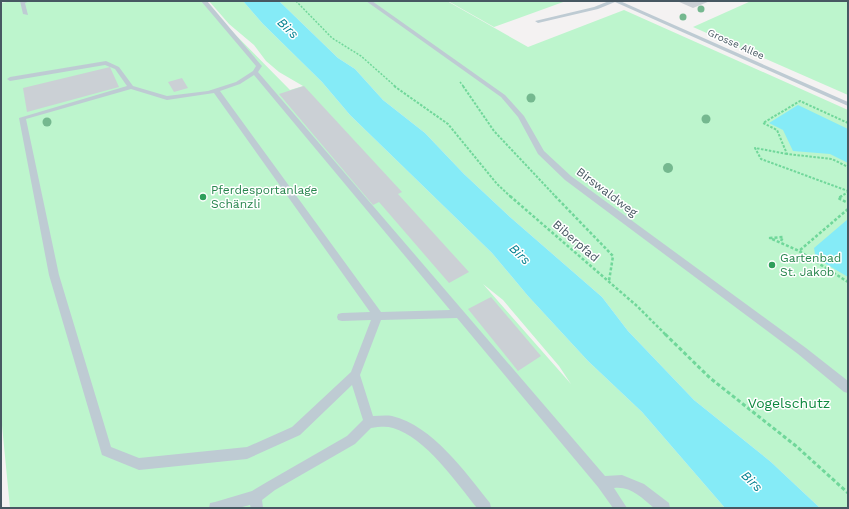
<svg xmlns="http://www.w3.org/2000/svg" width="849" height="509" font-family="'Work Sans',sans-serif">
<rect width="100%" height="100%" fill="#f4f2f2"/>
<!-- green -->
<path fill="#bdf5cd" fill-rule="evenodd" d="M13,1H202L290,90L303,86L279,72L266,61L254,45L229,24L209,1H243L263,24L322,82L350,115L492,253L528,296L588,361L642,412L725,508H10L1,415V3ZM483,284L503,300L559,366L571,384Z
M279,1H447L528,47L624,10L848,110V508H820L771,462L694,400L628,331L602,297L510,217L464,174L425,133L383,100L355,69L338,58Z
M448,1H566L494,27Z
M751,1H848V95L693,27Z"/>
<!-- water -->
<path fill="#85ebf7" d="M243,1H279L338,58L355,69L383,100L425,133L464,174L510,217L602,297L628,331L694,400L771,462L820,508H725L642,412L588,361L528,296L492,253L350,115L322,82L263,24Z
M798,105L848,129V163L830,154L793,151L783,130L769,123Z
M848,219V277L821,261L815,254L814,248Z"/>
<!-- building -->
<path fill="#cbd0d5" d="M677,1H710L693,8Z
M110,67L119,87L27,112L23,88Z
M182,78L188,88L174,92L168,82Z
M304,86L402,192L398,194L469,272L449,283L379,202L373,205L279,94Z
M491,297L541,356L518,371L468,309Z"/>
<g fill="none" stroke-linecap="round" stroke-linejoin="round">
<!-- path-far3 -->
<path stroke="#70d79a" stroke-width="1.5" stroke-dasharray="2 1.5" stroke-linecap="butt" d="M296,1L332,38L361,56L396,87
M460,82L464,87"/>
<!-- path-far2 -->
<path stroke="#70d79a" stroke-width="2" stroke-dasharray="2.5 1.5" stroke-linecap="butt" d="M394,86L448,124L497,184L511,197
M463,86L494,131L556,197
M848,123L800,101L763,123L777,130L787,154L832,159L848,167
M787,154L755,148L761,159L848,191
M840,197L848,192"/>
<!-- path-far1 -->
<path stroke="#70d79a" stroke-width="2.5" stroke-dasharray="3 2" stroke-linecap="butt" d="M510,196L637,306L666,335
M555,196L613,256L609,281
M842,196L838,198L848,203
M848,209L799,251L848,282
M781,241L783,237L770,238L799,251"/>
<!-- path -->
<path stroke="#70d79a" stroke-width="3" stroke-dasharray="4 2.5" stroke-linecap="butt" d="M665,334L710,378L796,446L848,493"/>
<!-- lane -->
<path fill="#becbd3" fill-rule="evenodd" d="M20,1H30L25,3L28,15L23,14Z
M201,1H207L261,65L262,66L258,72L605,476L622,475L644,484L669,503L670,508H654C642,498 631,486 614,488L627,508H613L598,487L457,318L381,320L360,375L373,416C379,416 386,415 392,416C433,426 465,472 490,503L491,508H477C456,482 426,438 393,428C386,426 379,427 371,428L355,444L275,490L262,500L263,508H251L250,505L238,508H209L210,503L215,502L252,491L267,482L347,436L363,420L352,385L300,435L247,459L139,470L102,455L49,275L19,118L127,86L115,69L105,65L10,81L7,79L10,77L106,61L119,67L133,86L167,96L208,91L236,82L253,71L256,66ZM254,75L450,310L381,312L220,91L240,84ZM131,89L167,100L214,93L370,312L342,313L338,314L337,317L338,320L342,321L371,320L351,372L292,427L247,447L139,458L111,447L59,275L26,119Z
M366,1H372L505,95L524,116L544,151L571,176L806,348L848,381V393L844,392L798,354L565,180L538,154L518,117L501,97Z
M609,1H620L848,102V106L615,2L598,9L538,23L535,21L594,7Z"/>
</g>
<!-- trees -->
<g fill="#75b88f">
<circle cx="701" cy="9" r="3.5"/>
<circle cx="683" cy="17" r="3.5"/>
<circle cx="531" cy="98" r="4.5"/>
<circle cx="706" cy="119" r="4.5"/>
<circle cx="47" cy="122" r="4.5"/>
<circle cx="668" cy="168" r="5"/>
</g>
<!-- markers -->
<g fill="#2e9e5b" stroke="#fff" stroke-width="1.5">
<circle cx="203" cy="197" r="4"/>
<circle cx="772" cy="265" r="4"/>
</g>
<g text-anchor="middle" dominant-baseline="central" stroke-width="3" stroke-linejoin="round" paint-order="stroke">
<!-- far-street labels -->
<g font-size="10" fill="#475862" stroke="#fff">
<text transform="translate(736 44) rotate(24)">Grosse Allee</text>
</g>
<!-- leisure labels -->
<g font-size="12" fill="#27864d" stroke="#fff" text-anchor="start">
<text x="211" y="190">Pferdesportanlage<tspan x="211" dy="14">Schänzli</tspan></text>
<text x="780" y="258">Gartenbad<tspan x="780" dy="14">St. Jakob</tspan></text>
</g>
<!-- street labels -->
<g font-size="12" fill="#475862" stroke="#fff">
<text transform="translate(607 192) rotate(37)">Birswaldweg</text>
<text transform="translate(576 241) rotate(41)">Biberpfad</text>
</g>
<!-- water labels -->
<g font-size="13" font-style="italic" fill="#048291" stroke="#fff">
<text transform="translate(288 28) rotate(44)">Birs</text>
<text transform="translate(520 254) rotate(44)">Birs</text>
<text transform="translate(752 481) rotate(44)">Birs</text>
</g>
<!-- near-park labels -->
<g font-size="14" fill="#0d883e" stroke="#fff">
<text x="789" y="403">Vogelschutz</text>
</g>
</g>
<!-- border -->
<rect width="849" height="509" fill="none" stroke="#475862" stroke-width="4"/>
</svg>
